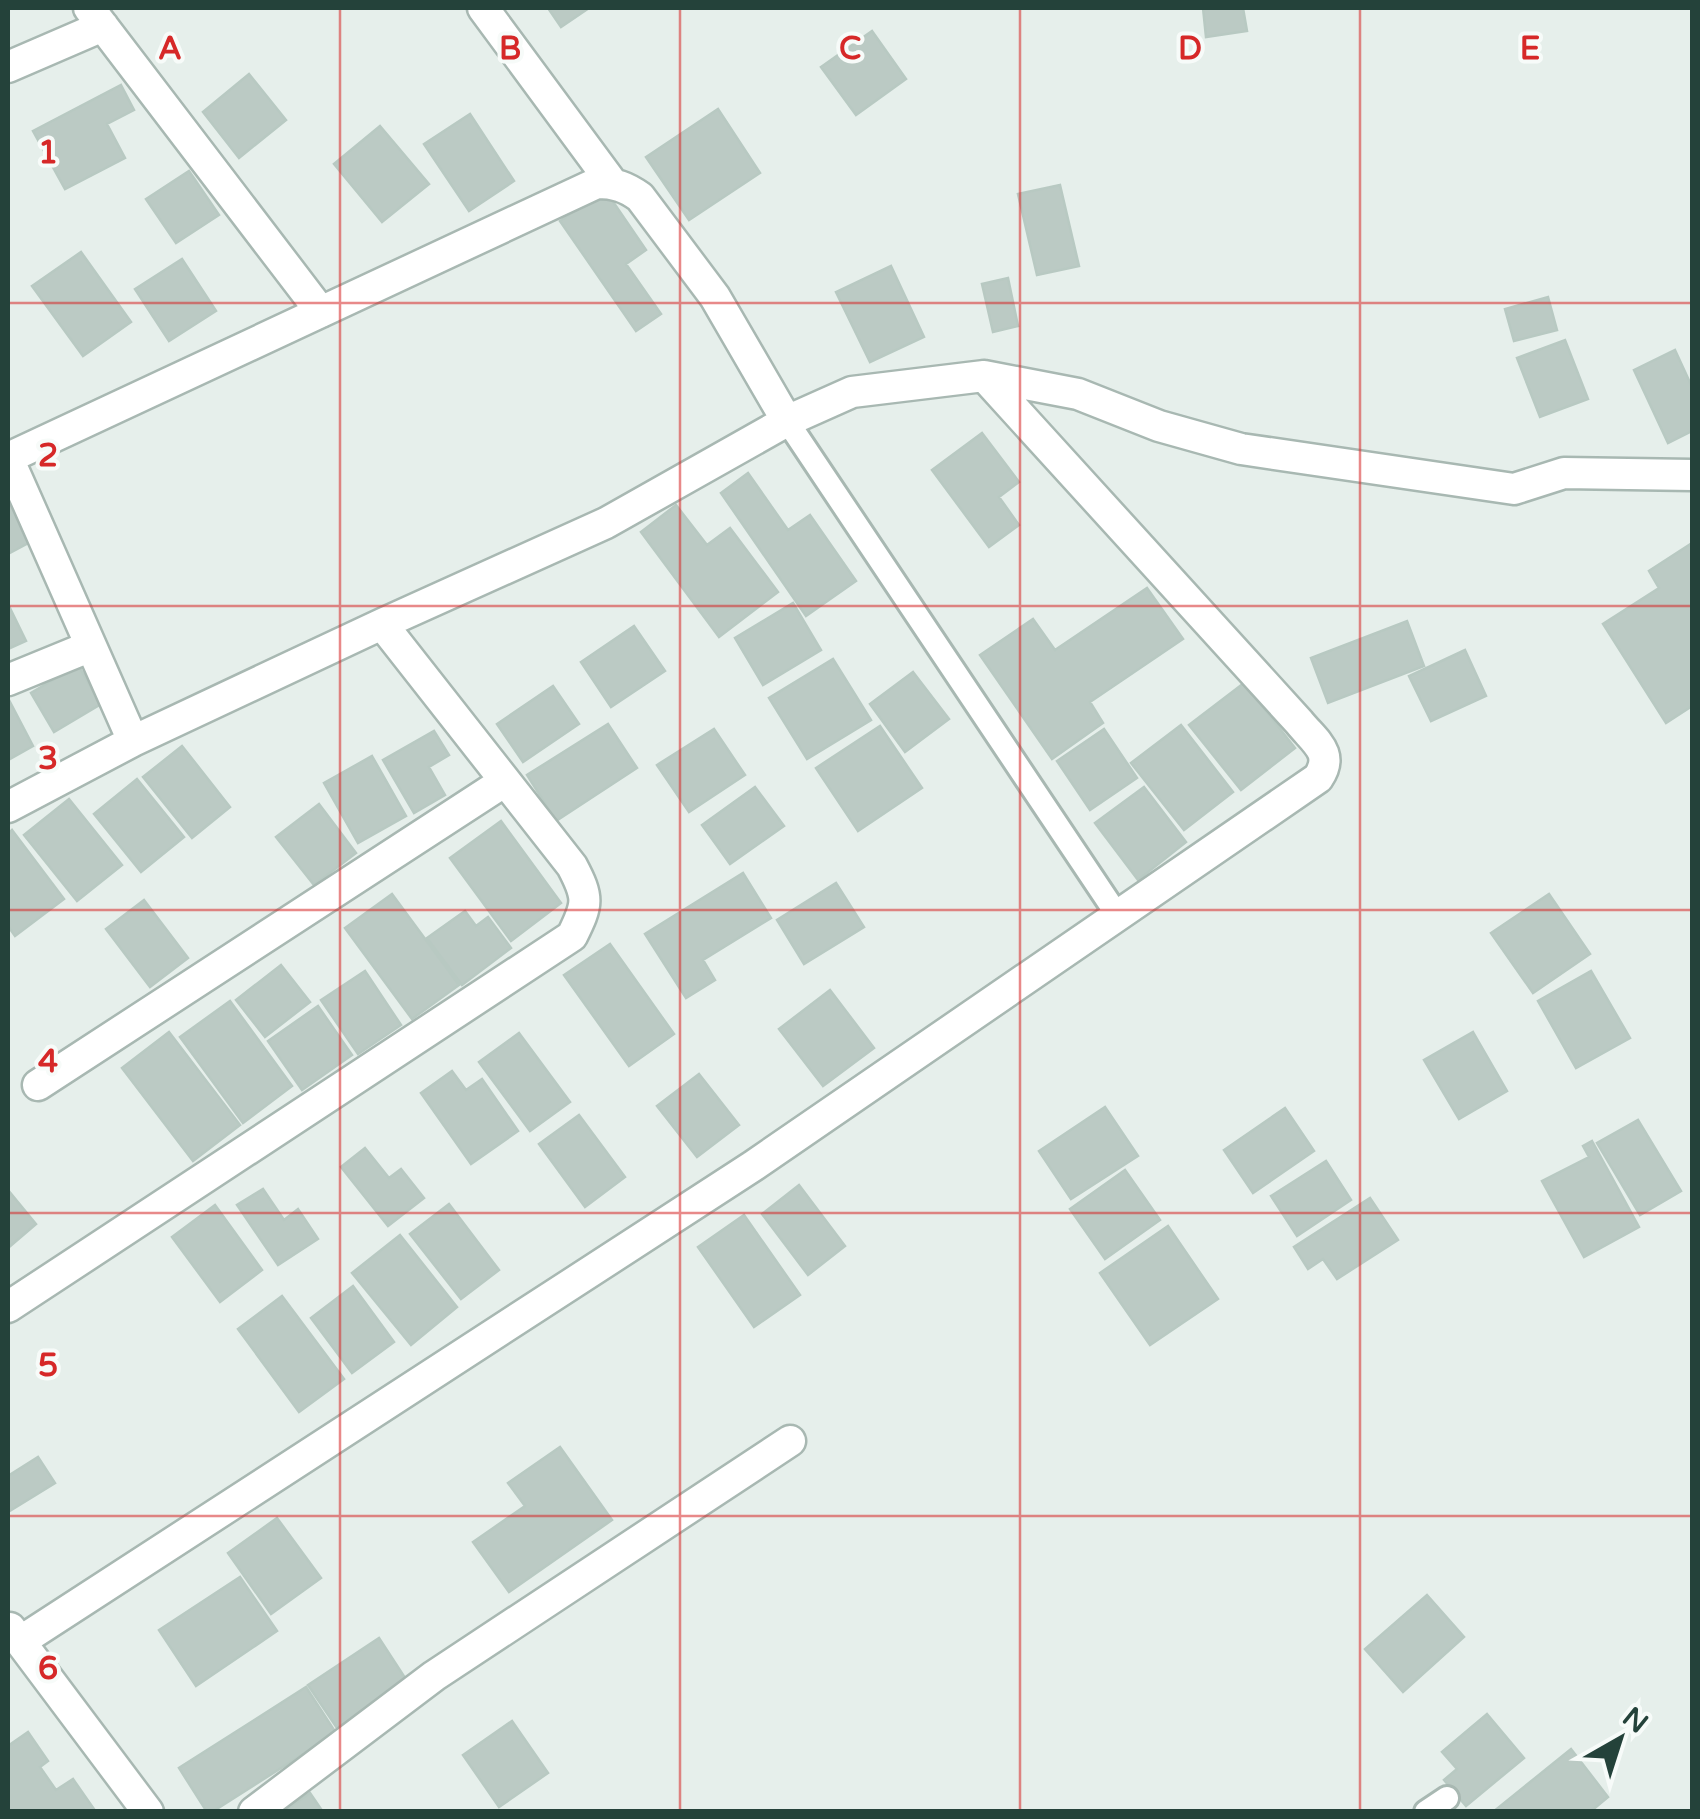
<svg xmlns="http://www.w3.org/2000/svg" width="1700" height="1819" font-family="'Varela Round',sans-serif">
<rect width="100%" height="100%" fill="#e6efeb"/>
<!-- building -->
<path fill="#bbcac4" stroke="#b8c9c2" stroke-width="2.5" d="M548,8H589L561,27Z
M1203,8H1243L1247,31L1206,37Z
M872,31L906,79L856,115L821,67Z
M249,74L286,120L239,158L203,112Z
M121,85L134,110L107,124L125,158L65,189L33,131Z
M718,109L760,173L689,220L646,157Z
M470,114L514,181L469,211L424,144Z
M380,126L429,184L382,222L334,164Z
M189,171L219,215L176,243L146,199Z
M1060,185L1079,266L1037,275L1018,194Z
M605,190L646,250L626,264L661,314L636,331L560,221Z
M81,252L131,322L83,356L32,286Z
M182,259L216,311L169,341L135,289Z
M891,266L924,337L870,362L836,292Z
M1008,278L1018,326L993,332L982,284Z
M1548,297L1557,330L1514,341L1505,309Z
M1565,340L1588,399L1540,417L1517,358Z
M1675,350L1692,387V431L1668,443L1634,370Z
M982,433L1019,482L999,497L1019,525L989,547L932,470Z
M748,473L788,530L810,515L856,581L806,616L721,493Z
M9,494L34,540L8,554V495Z
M676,505L707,545L730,528L778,592L719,637L641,532Z
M1692,543V706L1666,723L1603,624L1659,588L1649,571Z
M1147,588L1183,639L1090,702L1103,723L1052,759L980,655L1033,619L1055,650Z
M793,603L821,650L763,685L735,638Z
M8,604L26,641L8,649Z
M1407,621L1424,666L1328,703L1311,658Z
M634,626L665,671L611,707L581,662Z
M1465,650L1486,696L1431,721L1409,676Z
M833,659L871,720L807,759L769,698Z
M78,665L101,704L54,732L31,693Z
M913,672L949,719L905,752L870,704Z
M1244,683L1295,748L1241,790L1189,725Z
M553,686L579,724L523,762L497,724Z
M9,700L33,746L8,760V701Z
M608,724L637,768L556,821L527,775Z
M1181,725L1233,792L1184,830L1131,763Z
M880,726L922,788L858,831L816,768Z
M714,729L745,775L689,812L657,765Z
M1104,729L1137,778L1090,810L1057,761Z
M434,731L449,755L429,767L445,795L414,813L383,760Z
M182,746L230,807L192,838L143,777Z
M372,756L406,816L358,843L324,783Z
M137,779L184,837L141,872L94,814Z
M755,787L784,826L730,864L702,825Z
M1144,787L1186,842L1138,880L1095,823Z
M69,799L122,865L77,901L24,835Z
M319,804L356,853L314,885L276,837Z
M501,821L561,903L511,941L450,858Z
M12,830L64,899L15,936L8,926V834Z
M743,873L771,918L703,960L715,980L686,998L645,934Z
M836,883L864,927L804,964L777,920Z
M392,894L459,985L412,1019L345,928Z
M1549,894L1590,954L1533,993L1491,933Z
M144,900L188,958L150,987L106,929Z
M465,911L476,926L488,917L511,948L462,985L427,938Z
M610,944L674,1034L629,1066L564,975Z
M281,965L310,1002L265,1037L236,1000Z
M365,971L401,1025L358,1054L321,1000Z
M1591,971L1630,1038L1576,1068L1538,1001Z
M830,990L874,1048L823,1086L779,1029Z
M230,1001L292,1086L243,1123L180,1037Z
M318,1006L352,1055L302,1090L268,1041Z
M169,1032L240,1125L193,1161L122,1068Z
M1473,1032L1507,1091L1459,1119L1424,1060Z
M519,1033L570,1102L530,1131L479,1062Z
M452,1071L466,1090L482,1079L518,1131L471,1164L421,1093Z
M699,1074L739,1125L697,1157L657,1106Z
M1105,1107L1138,1156L1071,1199L1039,1151Z
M1285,1108L1314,1151L1253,1193L1224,1150Z
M579,1115L625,1177L585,1207L539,1144Z
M1638,1120L1681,1191L1640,1215L1597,1143Z
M1592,1141L1639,1227L1584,1257L1542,1181L1589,1157L1583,1146Z
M365,1148L389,1178L401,1169L424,1198L388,1226L341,1167Z
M1326,1161L1351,1200L1297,1236L1271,1196Z
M1125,1170L1160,1220L1105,1259L1070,1209Z
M799,1185L845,1246L808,1275L762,1214Z
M263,1189L284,1220L298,1209L318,1239L278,1265L237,1205Z
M8,1190L36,1224L8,1248Z
M1370,1198L1398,1240L1337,1279L1323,1259L1308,1269L1294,1247Z
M449,1204L499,1270L461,1299L410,1234Z
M215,1205L262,1270L220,1302L172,1237Z
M744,1215L800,1295L754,1327L698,1247Z
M1168,1226L1218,1299L1150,1345L1100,1273Z
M400,1235L457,1307L411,1345L352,1273Z
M353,1286L394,1342L352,1373L311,1318Z
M282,1296L344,1379L299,1412L238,1329Z
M560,1447L612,1520L509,1592L473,1542L525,1506L508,1483Z
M38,1457L55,1483L8,1512V1476Z
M277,1518L321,1578L271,1614L228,1553Z
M240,1577L277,1631L196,1686L159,1630Z
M1427,1595L1464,1637L1403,1692L1365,1649Z
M379,1638L407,1681L337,1728L308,1685Z
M306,1687L336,1733L212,1812H207L179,1768Z
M1487,1714L1524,1758L1466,1806L1444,1780L1457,1769L1442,1752Z
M512,1721L548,1773L499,1807L463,1755Z
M28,1732L48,1761L40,1767L56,1790L73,1779L96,1812H8V1746Z
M1571,1749L1608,1797L1590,1812H1493Z
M310,1793L323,1812H283Z"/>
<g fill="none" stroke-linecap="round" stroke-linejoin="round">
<defs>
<path id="service" d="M787,421L1118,916
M1426,1812L1447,1798"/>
<path id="minor" d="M89,8L321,312
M483,8L612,183
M8,67L103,26
M8,680L91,646
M133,741L8,458L597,183C615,183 626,187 640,197L715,297L787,421
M8,807L133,741L382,624L606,523L787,421L852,392L984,376L1078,394L1159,426L1241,449L1514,489L1564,473L1692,475
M38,1085L505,781
M8,1307L572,936C588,904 589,898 572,866L382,624
M10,1628L148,1812
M21,1641L753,1166L1318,778C1335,753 1315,742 1299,722L984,376
M254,1812L434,1676L790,1441"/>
</defs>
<!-- service casing -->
<use href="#service" stroke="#a8b8b2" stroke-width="28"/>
<!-- minor casing -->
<use href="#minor" stroke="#a8b8b2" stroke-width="35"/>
<!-- service -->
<use href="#service" stroke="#fff" stroke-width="22"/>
<!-- minor -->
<use href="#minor" stroke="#fff" stroke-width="30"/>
</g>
<!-- grid -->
<path fill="none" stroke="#d62828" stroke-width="2.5" stroke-opacity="0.55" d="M340,8V1812M680,8V1812M1020,8V1812M1360,8V1812M8,303H1692M8,606H1692M8,910H1692M8,1213H1692M8,1516H1692"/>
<g font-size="32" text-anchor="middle" font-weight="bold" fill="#d62828" stroke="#f7fbf9" stroke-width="8" stroke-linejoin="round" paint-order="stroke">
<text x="170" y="59">A</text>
<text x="510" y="59">B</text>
<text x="850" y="59">C</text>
<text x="1190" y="59">D</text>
<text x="1530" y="59">E</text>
<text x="48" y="163">1</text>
<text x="48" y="466">2</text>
<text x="48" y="769">3</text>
<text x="48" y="1072">4</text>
<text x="48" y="1376">5</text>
<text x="48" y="1679">6</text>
</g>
<!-- border -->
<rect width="1700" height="1819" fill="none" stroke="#24423a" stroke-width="20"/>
<!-- north arrow -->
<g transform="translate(1620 1739) rotate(39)" stroke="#f7fbf9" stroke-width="8" paint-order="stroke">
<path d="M0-8L18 38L0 25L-18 38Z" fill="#24423a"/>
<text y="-15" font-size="28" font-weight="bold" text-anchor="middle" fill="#24423a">N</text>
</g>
</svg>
